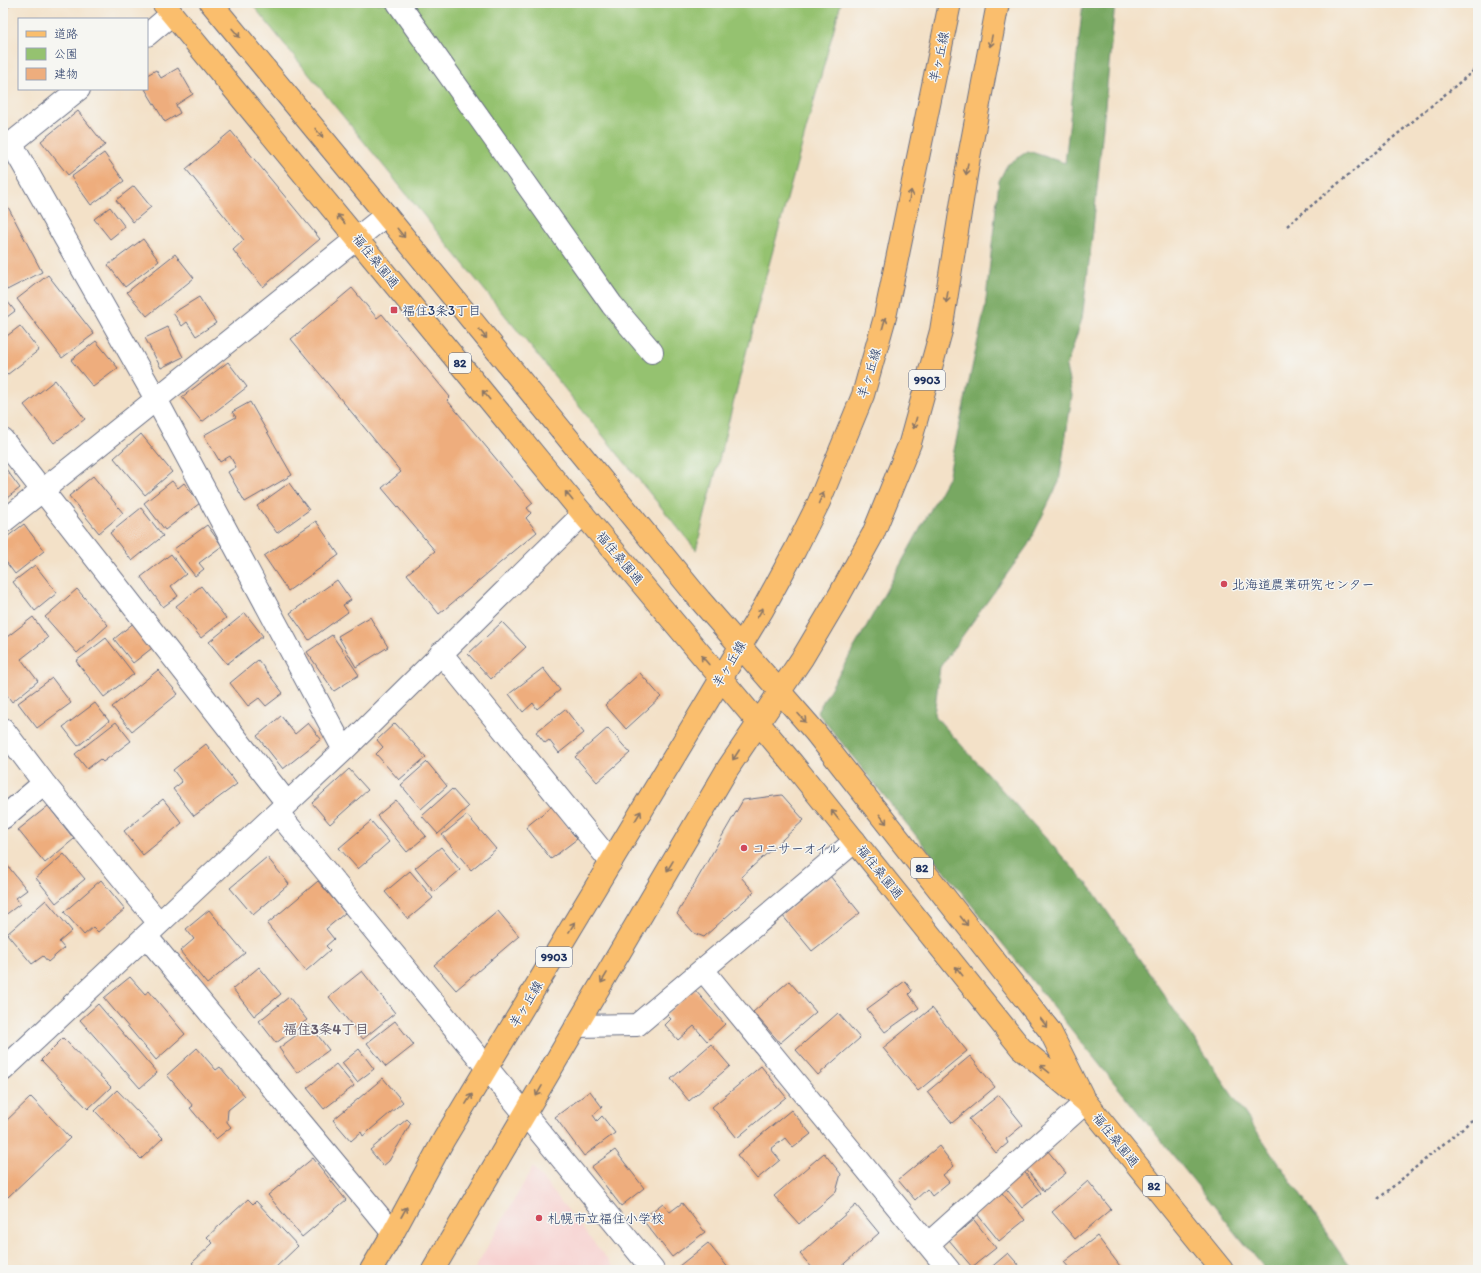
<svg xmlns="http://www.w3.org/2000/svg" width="1481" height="1273" font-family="Itim,'Klee One',sans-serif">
<rect width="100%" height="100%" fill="#f6f6f2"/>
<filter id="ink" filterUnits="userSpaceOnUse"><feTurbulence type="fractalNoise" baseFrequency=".025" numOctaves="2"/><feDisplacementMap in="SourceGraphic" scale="8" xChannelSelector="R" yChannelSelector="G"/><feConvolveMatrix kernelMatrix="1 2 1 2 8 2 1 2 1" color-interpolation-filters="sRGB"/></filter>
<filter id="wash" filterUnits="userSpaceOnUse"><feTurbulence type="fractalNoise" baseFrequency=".012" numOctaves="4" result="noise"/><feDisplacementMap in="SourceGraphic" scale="16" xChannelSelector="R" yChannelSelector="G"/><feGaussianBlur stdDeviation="0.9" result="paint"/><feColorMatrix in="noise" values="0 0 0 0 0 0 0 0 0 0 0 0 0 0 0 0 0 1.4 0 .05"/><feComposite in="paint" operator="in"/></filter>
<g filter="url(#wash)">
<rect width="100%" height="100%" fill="#f3e1c8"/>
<!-- built -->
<path fill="#f7d0cf" d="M533,1167L616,1270H474Z"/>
<!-- green -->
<path fill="#95c270" stroke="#587867" d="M251,3H841L762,290L696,550Z"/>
<!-- forest -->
<path fill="#78a862" stroke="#4a6c60" d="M1083,3H1115L1093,230L1082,319L1066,367L1072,395L1059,482L1028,545L940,667L934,715L1091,888L1342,1256L1353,1270H1266L1086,1048L817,712L866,627L948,478L985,308L999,181L1007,165L1028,151L1065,163Z"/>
<g id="blocks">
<!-- building -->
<path fill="#eead7d" d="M3,3H13L3,11Z
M178,68L193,94L176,105L180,113L165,122L145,89H147V75L156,70L161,78Z
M78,111L105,145L68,175L41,141Z
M231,131L320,239L263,287L233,250L244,240L186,169Z
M104,153L124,181L91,205L71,177Z
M134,186L151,207L133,222L116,200Z
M8,207L42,272L7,290L3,283V210Z
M110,207L125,227L110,239L94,219Z
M143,239L159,261L125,287L108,265Z
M175,254L194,278L147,316L127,292Z
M48,275L94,334L62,358L17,299Z
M352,288L377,318L382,314L450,397L447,400L533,503L527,508L531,513L526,518L537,532L439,614L407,574L435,551L382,488L401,472L291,339Z
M3,296L15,311L3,320Z
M199,297L216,323L196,336L187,322L182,326L173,313Z
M20,326L39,350L3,378V339Z
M168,327L183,357L161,368L145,338Z
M96,341L118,368L93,387L71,360Z
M228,362L247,387L202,422L182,397Z
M55,380L85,419L54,443L24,405Z
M250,402L292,475L245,502L228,472L236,467L230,456L220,462L204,435L236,417L232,412Z
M141,434L172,472L145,495L114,458Z
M3,465L20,488L3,501Z
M93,476L123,513L99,533L69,496Z
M172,481L178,488L184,483L200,503L165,530L144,503Z
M289,483L309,510L277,533L257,506Z
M141,508L163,536L132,561L110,533Z
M316,521L339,555L288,591L264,556Z
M24,524L44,551L15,574L3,558V540Z
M207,525L222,546L199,563L204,569L195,576L174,549Z
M171,554L186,574L171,586L178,596L163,607L141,577Z
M35,565L57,593L35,611L13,582Z
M337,580L351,600L343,605L348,612L309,640L290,613Z
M201,586L226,618L201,638L176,606Z
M77,589L108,625L77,653L45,617Z
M245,613L263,636L227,664L209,642Z
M33,617L48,638L21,659L38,681L12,702L3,690V640Z
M370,617L388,647L356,667L338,636Z
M136,621L156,645L133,663L114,639Z
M502,622L526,647L491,679L468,654Z
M332,635L359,675L334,691L307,652Z
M106,638L134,674L104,697L76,661Z
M258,660L283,693L266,706L259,698L248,706L230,683Z
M543,668L560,690L537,709L533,703L523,712L509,694Z
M158,670L178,694L132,731L112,707Z
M640,673L661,697L626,729L605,705Z
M52,678L71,703L37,728L18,703Z
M95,703L109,721L78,746L63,727Z
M565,709L584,733L559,753L549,740L545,743L536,732Z
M281,716L295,734L308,723L321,739L283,769L257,736Z
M116,722L131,741L103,762L100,759L87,769L75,754Z
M395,723L426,757L399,780L376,754L383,747L377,740Z
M608,728L630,753L597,782L575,757Z
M206,744L237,784L194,816L173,789L182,782L173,770Z
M427,762L447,786L421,809L401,785Z
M349,769L368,790L330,824L312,803Z
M452,789L468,807L438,834L422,816Z
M782,795L804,820L741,877L754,892L704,937L694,933L677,914L743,800Z
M163,799L182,823L143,855L124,831Z
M396,800L426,836L407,852L377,816Z
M48,806L74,839L45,863L18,830Z
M552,806L577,839L551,859L526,827Z
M467,815L496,849L471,870L442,835Z
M371,821L389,842L358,869L339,848Z
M441,847L460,870L434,892L415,868Z
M64,854L85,879L56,903L36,878Z
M267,857L289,884L253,915L230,888Z
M3,860L27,890L16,898L20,904L4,916L3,914Z
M410,871L433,898L408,919L385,892Z
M830,876L860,913L812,951L782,915Z
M101,880L125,909L98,932L93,927L84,935L64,912Z
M318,881L345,913L326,929L334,939L326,946L330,950L306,971L267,924Z
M46,900L72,931L59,942L64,948L48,962L43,956L32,964L7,934Z
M209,910L245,953L207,984L180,951L194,939L186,929Z
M498,911L519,936L456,990L434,965Z
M259,967L281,994L254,1016L233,989Z
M362,971L395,1013L363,1039L329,997Z
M130,977L145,994L149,991L185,1034L156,1060L104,998Z
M789,981L816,1012L780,1043L753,1012Z
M905,981L912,991L909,994L919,1008L885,1032L867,1009Z
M694,989L725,1024L707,1041L694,1026L678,1040L665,1025L671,1019L666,1014Z
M289,997L307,1020L276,1043L259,1021Z
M98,1004L157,1073L140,1088L80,1020Z
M932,1008L967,1051L918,1091L883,1048Z
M838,1013L860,1038L818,1075L796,1050Z
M395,1021L414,1045L386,1067L367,1043Z
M310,1025L329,1050L297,1073L279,1048Z
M63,1038L111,1087L88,1109L41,1060Z
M711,1044L730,1066L689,1101L671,1079Z
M197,1048L216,1070L220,1067L245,1096L228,1110L227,1122L231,1127L216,1139L190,1108L193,1106L167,1075Z
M359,1049L374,1069L357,1082L342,1063Z
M970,1056L995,1087L952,1123L927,1092Z
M336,1064L354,1086L324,1109L307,1088Z
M761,1066L786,1097L737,1138L712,1107Z
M383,1078L403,1102L363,1136L361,1132L351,1141L333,1120Z
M117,1090L163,1138L141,1159L95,1111Z
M590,1091L602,1107L593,1115L597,1121L602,1116L615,1133L584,1156L555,1117Z
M999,1095L1023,1125L1006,1139L1008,1143L996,1153L969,1119Z
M31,1097L70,1138L8,1197L3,1192V1124Z
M791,1110L811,1134L793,1148L785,1138L771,1149L780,1160L757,1179L737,1155Z
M407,1119L411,1123L389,1161L383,1166L370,1150Z
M939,1146L954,1166L943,1175L949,1182L932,1196L927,1189L915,1200L898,1180Z
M615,1150L644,1188L621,1206L591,1167Z
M1047,1150L1066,1173L1044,1191L1025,1168Z
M824,1153L841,1174L836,1192L799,1224L774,1196Z
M313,1158L346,1200L302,1237L268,1195Z
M1022,1169L1041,1193L1022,1208L1003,1185Z
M1088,1181L1111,1209L1075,1239L1052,1212Z
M1002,1193L1025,1220L999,1241L977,1214Z
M248,1199L253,1204L256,1201L298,1246L273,1270H199L192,1263L213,1243L207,1237Z
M663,1203L670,1212L682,1203L705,1232L672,1257L642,1219Z
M856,1205L879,1233L837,1270H814L800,1254Z
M974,1220L996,1248L972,1267L949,1240Z
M1097,1236L1123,1270H1071L1064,1262Z
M708,1243L730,1270H682L679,1266Z
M1008,1253L1023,1270H988Z"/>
</g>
</g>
<g filter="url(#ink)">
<use href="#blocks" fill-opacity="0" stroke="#676d83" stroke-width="1"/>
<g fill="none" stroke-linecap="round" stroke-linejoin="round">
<defs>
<path id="minor" d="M398,3L612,305L652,352
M147,35L172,14
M11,143L156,399L344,750
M3,150L79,89
M3,440L287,803
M3,522L386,215
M441,653L611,862
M3,729L44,783L159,923
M278,813L653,1270
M3,818L44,783
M146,936L393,1233
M703,970L949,1270
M576,1026L637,1025L855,841
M3,1070L344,750L583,514
M928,1244L1086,1102"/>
<path id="major" d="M163,3L583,514L793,764L1021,1048L1086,1102L1222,1270
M211,3L386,215L700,600L815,732L1050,1031L1082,1095
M371,1270L393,1233L444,1139L763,609L795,550L819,502L863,395L885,317L950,3
M433,1270L728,768L803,657L835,603L873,534L910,443L941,331L969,157L998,3"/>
</defs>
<!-- minor casing -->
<use href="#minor" stroke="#676d83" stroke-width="24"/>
<!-- major casing -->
<use href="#major" stroke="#676d83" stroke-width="24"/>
<!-- path -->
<path stroke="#676d83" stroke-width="2.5" stroke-dasharray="3 3" stroke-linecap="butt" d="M1287,226L1478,67
M1378,1199L1478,1115"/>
<!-- minor -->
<use href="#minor" stroke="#fff" stroke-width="22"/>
<!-- major -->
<use href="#major" stroke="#fabe6d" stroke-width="22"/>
</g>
<!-- one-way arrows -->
<defs><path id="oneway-shaft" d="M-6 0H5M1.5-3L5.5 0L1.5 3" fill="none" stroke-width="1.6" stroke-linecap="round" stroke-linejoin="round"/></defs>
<g stroke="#8a7666">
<use href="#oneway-shaft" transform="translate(236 33) rotate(50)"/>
<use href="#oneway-shaft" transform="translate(991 41) rotate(101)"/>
<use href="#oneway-shaft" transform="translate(319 133) rotate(50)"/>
<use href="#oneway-shaft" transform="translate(967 169) rotate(99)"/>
<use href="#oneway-shaft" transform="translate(910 196) rotate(-78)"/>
<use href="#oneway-shaft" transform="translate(341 219) rotate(-130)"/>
<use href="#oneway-shaft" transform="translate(401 233) rotate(51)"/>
<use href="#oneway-shaft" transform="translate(947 297) rotate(99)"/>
<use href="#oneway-shaft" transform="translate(884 323) rotate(-74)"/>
<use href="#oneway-shaft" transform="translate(483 334) rotate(51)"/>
<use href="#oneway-shaft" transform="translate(486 395) rotate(-129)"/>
<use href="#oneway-shaft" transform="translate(915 423) rotate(106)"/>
<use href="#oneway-shaft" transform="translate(569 496) rotate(-129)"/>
<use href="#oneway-shaft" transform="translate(821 498) rotate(-66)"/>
<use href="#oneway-shaft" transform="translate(760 613) rotate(-59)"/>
<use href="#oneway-shaft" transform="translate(705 660) rotate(-130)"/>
<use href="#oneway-shaft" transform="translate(802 718) rotate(48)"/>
<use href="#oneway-shaft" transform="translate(736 755) rotate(123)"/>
<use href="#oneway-shaft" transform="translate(835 815) rotate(-129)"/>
<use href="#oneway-shaft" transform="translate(638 816) rotate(-59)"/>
<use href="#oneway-shaft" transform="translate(883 819) rotate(52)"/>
<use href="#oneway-shaft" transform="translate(670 866) rotate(121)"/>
<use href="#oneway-shaft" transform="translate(964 921) rotate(52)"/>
<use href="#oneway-shaft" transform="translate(572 927) rotate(-59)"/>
<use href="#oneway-shaft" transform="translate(959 971) rotate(-129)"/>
<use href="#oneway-shaft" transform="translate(604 978) rotate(121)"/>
<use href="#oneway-shaft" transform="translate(1044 1023) rotate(52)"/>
<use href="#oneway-shaft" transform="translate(1045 1069) rotate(-141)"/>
<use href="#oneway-shaft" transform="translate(539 1091) rotate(120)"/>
<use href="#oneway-shaft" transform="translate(469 1099) rotate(-58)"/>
<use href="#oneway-shaft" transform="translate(404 1212) rotate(-61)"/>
</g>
</g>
<!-- markers -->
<g fill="#d1495b" stroke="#f6f6f2" stroke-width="1.5">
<rect x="390" y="306" width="8" height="8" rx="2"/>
<circle cx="1224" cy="584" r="4"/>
<circle cx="744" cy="848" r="4"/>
<circle cx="539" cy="1218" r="4"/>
</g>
<g text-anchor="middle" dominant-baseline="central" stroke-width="3" stroke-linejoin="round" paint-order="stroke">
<!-- shield labels -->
<g fill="#f6f6f2" stroke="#5d6b8a" stroke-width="1">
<rect x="449" y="353" width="22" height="20" rx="3"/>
<rect x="909" y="370" width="36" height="20" rx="3"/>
<rect x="911" y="858" width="22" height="20" rx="3"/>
<rect x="536" y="947" width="36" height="20" rx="3"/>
<rect x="1143" y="1176" width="22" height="20" rx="3"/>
</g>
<g font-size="12" font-weight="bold" fill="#1b2f5e">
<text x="460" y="363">82</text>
<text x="927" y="380">9903</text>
<text x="922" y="868">82</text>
<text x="554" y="957">9903</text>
<text x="1154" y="1186">82</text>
</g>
<!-- street labels -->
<g font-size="13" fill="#1b2f5e" stroke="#f6f6f2">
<text transform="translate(939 57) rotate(-78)">羊ヶ丘線</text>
<text transform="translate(376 261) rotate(51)">福住桑園通</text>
<text transform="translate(869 373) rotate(-73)">羊ヶ丘線</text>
<text transform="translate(620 558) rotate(50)">福住桑園通</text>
<text transform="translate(729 664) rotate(-59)">羊ヶ丘線</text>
<text transform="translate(880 872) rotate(51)">福住桑園通</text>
<text transform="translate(526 1004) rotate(-59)">羊ヶ丘線</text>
<text transform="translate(1116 1140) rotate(51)">福住桑園通</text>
</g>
<!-- poi labels -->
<g font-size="13" fill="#1b2f5e" stroke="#f6f6f2" text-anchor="start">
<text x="402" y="310">福住3条3丁目</text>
<text x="1232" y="584">北海道農業研究センター</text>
<text x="752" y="848">コニサーオイル</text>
<text x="547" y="1218">札幌市立福住小学校</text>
</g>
<!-- neighbourhood labels -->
<g font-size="14" font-weight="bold" fill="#655b69" stroke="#f6f6f2">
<text x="326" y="1029">福住3条4丁目</text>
</g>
</g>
<!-- margin -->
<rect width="1481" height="1273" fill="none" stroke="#f6f6f2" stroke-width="16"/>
<!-- legend -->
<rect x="18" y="18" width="130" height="72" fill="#f6f6f2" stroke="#9ea6b7"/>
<rect x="26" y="31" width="20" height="6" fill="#fabe6d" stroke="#9ea6b7"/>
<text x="54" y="38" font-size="12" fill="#1b2f5e">道路</text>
<rect x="26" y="48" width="20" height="12" fill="#95c270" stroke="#9ea6b7"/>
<text x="54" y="58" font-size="12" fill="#1b2f5e">公園</text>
<rect x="26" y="68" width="20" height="12" fill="#eead7d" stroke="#9ea6b7"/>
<text x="54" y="78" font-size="12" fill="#1b2f5e">建物</text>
</svg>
